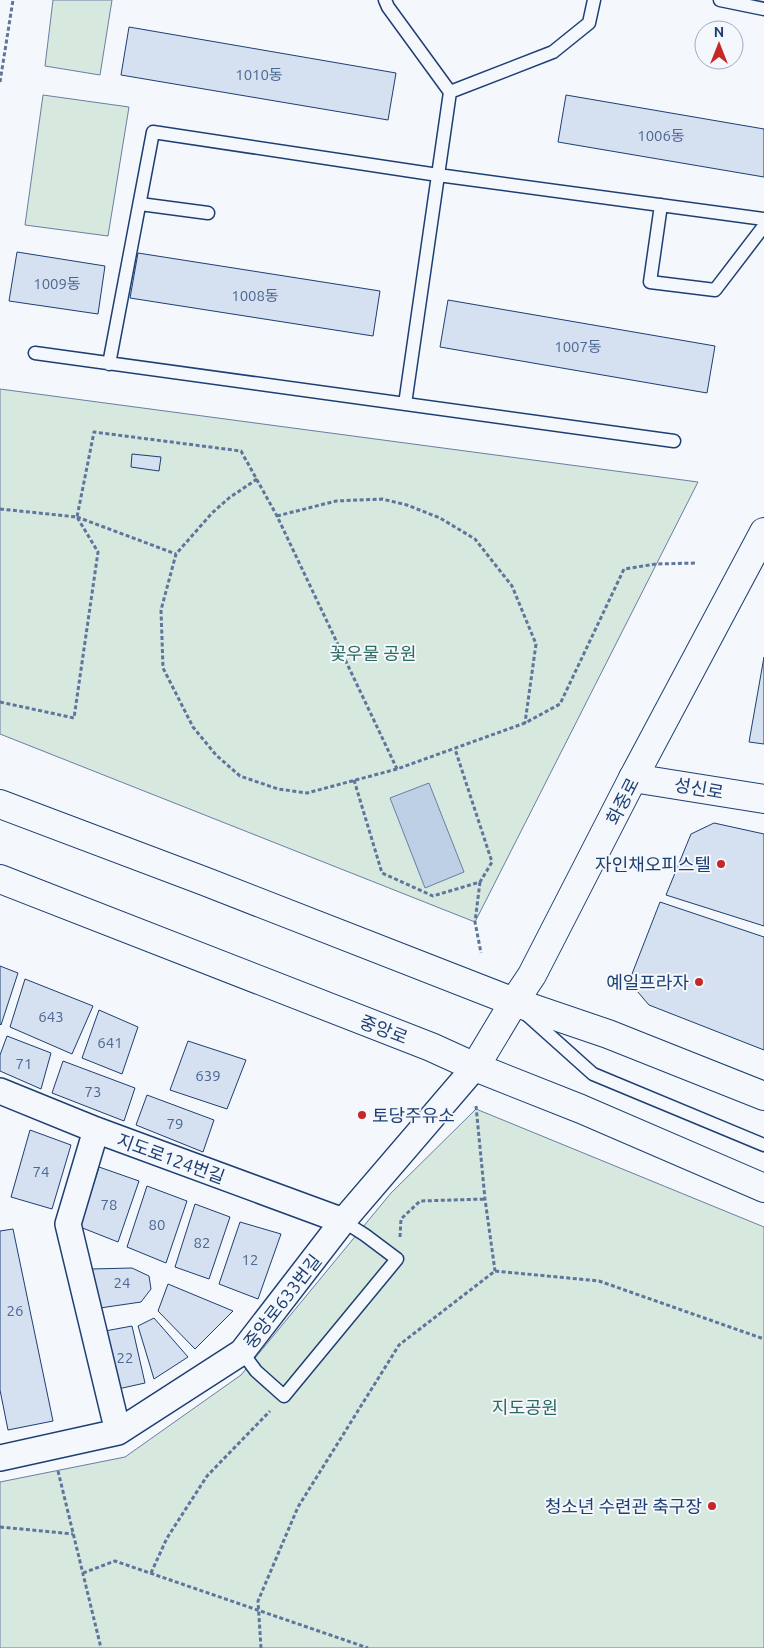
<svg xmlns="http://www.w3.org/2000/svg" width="764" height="1648" font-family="Ubuntu,'Noto Sans KR',sans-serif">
<rect width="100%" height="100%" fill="#f4f7fb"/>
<!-- green -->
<path fill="#d7e8df" stroke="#687fa3" d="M53,0H112L100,75L45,66Z
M43,95L129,107L108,236L25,225Z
M0,389L698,482L475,922L0,734Z
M476,1109L764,1227V1648H0V1482L125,1457L241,1375L391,1193Z"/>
<!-- water -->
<path fill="#bed0e5" stroke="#687fa3" d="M429,783L464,872L425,888L390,798Z"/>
<!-- building -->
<path fill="#d5e0f0" stroke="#1d3f73" d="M129,27L396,73L388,120L121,75Z
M566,95L764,129V177L558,142Z
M17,252L105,266L98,314L9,301Z
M138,253L380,291L373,336L130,298Z
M448,300L715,346L707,393L440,347Z
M132,454L161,457L159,471L131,467Z
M764,657V744L749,742Z
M714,823L764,834V926L666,895L691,834Z
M660,902L764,937V1050L649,1005L637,991L632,974Z
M0,966L18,973L1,1025L0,1024Z
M25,979L93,1006L72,1054L10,1027Z
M99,1010L138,1027L122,1074L82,1058Z
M7,1036L51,1053L41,1089L0,1071V1055Z
M188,1041L246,1060L227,1109L170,1090Z
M63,1061L135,1088L124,1121L52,1093Z
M147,1095L214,1120L203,1152L136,1125Z
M30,1130L71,1145L52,1209L11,1197Z
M99,1167L139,1181L118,1242L80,1227Z
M147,1186L187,1201L166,1263L127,1247Z
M195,1204L230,1217L209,1279L175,1267Z
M240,1222L281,1234L258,1299L219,1284Z
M13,1229L53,1421L8,1430L0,1390V1231Z
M132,1268L149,1276L151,1289L141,1302L100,1308L91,1269Z
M168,1284L233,1311L195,1349L158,1311Z
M154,1318L188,1357L154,1379L138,1326Z
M132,1326L145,1383L118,1389L105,1331Z"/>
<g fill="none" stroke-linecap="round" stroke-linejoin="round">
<defs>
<path id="service" d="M385,0L388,7L450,92L405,404
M720,0L764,9
M450,92L553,52L589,23L594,0
M140,204L208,213
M661,205L650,282L715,290L764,226
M35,353L674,441
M109,364L153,132L438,175L764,219
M526,1014L593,1074L764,1145
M242,1352L256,1371L284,1396L397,1259L365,1235L343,1221"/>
<path id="minor" d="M0,1091L96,1130L343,1221
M96,1130L68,1224L118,1432
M0,1458L118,1432L242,1352L343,1221L475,1067"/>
<path id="tertiary" d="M633,778L764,799"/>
<path id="secondary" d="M475,1067L514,1002L532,975L633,778L764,532"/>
<path id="primary" d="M0,804L204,881L514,1002L608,1034L764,1096
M0,879L431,1047L475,1067L581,1109L764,1188"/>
</defs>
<!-- service casing -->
<use href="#service" stroke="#1d3f73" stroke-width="15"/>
<!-- minor casing -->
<use href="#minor" stroke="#1d3f73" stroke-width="28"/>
<!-- tertiary casing -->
<use href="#tertiary" stroke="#1d3f73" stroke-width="30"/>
<!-- secondary casing -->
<use href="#secondary" stroke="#1d3f73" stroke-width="30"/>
<!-- primary casing -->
<use href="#primary" stroke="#1d3f73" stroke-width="30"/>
<!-- path -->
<path stroke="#5e769c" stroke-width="3" stroke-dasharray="4 2.5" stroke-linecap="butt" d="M0,82L13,0
M257,479L229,498L212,513L176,554L161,610L163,668L193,727L216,755L240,776L278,789L307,793L397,769L525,723L560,704L624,569L656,564L697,563
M0,509L77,517L94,432L241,451L277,516L397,769
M277,516L336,501L382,499L407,505L440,518L475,539L512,586L536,644L525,723
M77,517L176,554
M0,702L74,718L98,552L77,517
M354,780L382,873L433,896L480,882L492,862L455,749
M480,882L475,922L481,953
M476,1106L485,1199L495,1271
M400,1237L401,1219L420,1201L485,1199
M58,1471L101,1648
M0,1527L73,1534
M83,1573L115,1561L368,1648
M151,1573L167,1538L207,1476L270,1411
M261,1648L258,1601L298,1507L399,1345L495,1271L599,1281L764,1339"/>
<!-- service -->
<use href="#service" stroke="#f4f7fb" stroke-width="12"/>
<!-- minor -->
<use href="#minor" stroke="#f4f7fb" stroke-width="25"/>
<!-- tertiary -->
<use href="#tertiary" stroke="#f4f7fb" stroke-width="28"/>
<!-- secondary -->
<use href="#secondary" stroke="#f4f7fb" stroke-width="28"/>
<!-- primary -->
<use href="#primary" stroke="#f4f7fb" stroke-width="28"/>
</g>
<!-- markers -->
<g fill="#c62828" stroke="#f4f7fb" stroke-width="2">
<circle cx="721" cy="864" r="5"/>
<circle cx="699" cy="982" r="5"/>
<circle cx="362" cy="1115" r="5"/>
<circle cx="712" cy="1506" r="5"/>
</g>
<g text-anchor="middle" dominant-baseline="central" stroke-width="4" stroke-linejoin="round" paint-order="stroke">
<!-- number labels -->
<g font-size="15" fill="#4b6792">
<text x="259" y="74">1010동</text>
<text x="661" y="135">1006동</text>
<text x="57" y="283">1009동</text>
<text x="255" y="295">1008동</text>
<text x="578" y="346">1007동</text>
<text x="51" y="1016">643</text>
<text x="110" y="1042">641</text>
<text x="24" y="1063">71</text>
<text x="208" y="1075">639</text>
<text x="93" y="1091">73</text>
<text x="175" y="1123">79</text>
<text x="41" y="1171">74</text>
<text x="109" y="1204">78</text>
<text x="157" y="1224">80</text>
<text x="202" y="1242">82</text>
<text x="250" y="1259">12</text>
<text x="122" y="1282">24</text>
<text x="15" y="1310">26</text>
<text x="125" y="1357">22</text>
</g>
<!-- park labels -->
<g font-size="18" fill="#2c6c60" stroke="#f4f7fb">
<text x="373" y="653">꽃우물 공원</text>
<text x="525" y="1407">지도공원</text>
</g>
<!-- street labels -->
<g font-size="18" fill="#1d3f73" stroke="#f4f7fb">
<text transform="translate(699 788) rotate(10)">성신로</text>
<text transform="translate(622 801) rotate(-63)">화중로</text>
<text transform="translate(384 1029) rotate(21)">중앙로</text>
<text transform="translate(171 1158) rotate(20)">지도로124번길</text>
<text transform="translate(282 1301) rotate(-52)">중앙로633번길</text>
</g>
<!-- poi labels -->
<g font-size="18" fill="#1d3f73" stroke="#f4f7fb" text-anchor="end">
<text x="711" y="864">자인채오피스텔</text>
<text x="689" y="982">예일프라자</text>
<text x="372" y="1115" text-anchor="start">토당주유소</text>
<text x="702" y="1506">청소년 수련관 축구장</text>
</g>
</g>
<!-- north arrow -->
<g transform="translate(719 45)"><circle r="24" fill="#f4f7fb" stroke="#9eadc5"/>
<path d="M0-4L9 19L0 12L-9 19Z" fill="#c62828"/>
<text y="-8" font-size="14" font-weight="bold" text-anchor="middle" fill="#1d3f73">N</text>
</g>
</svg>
